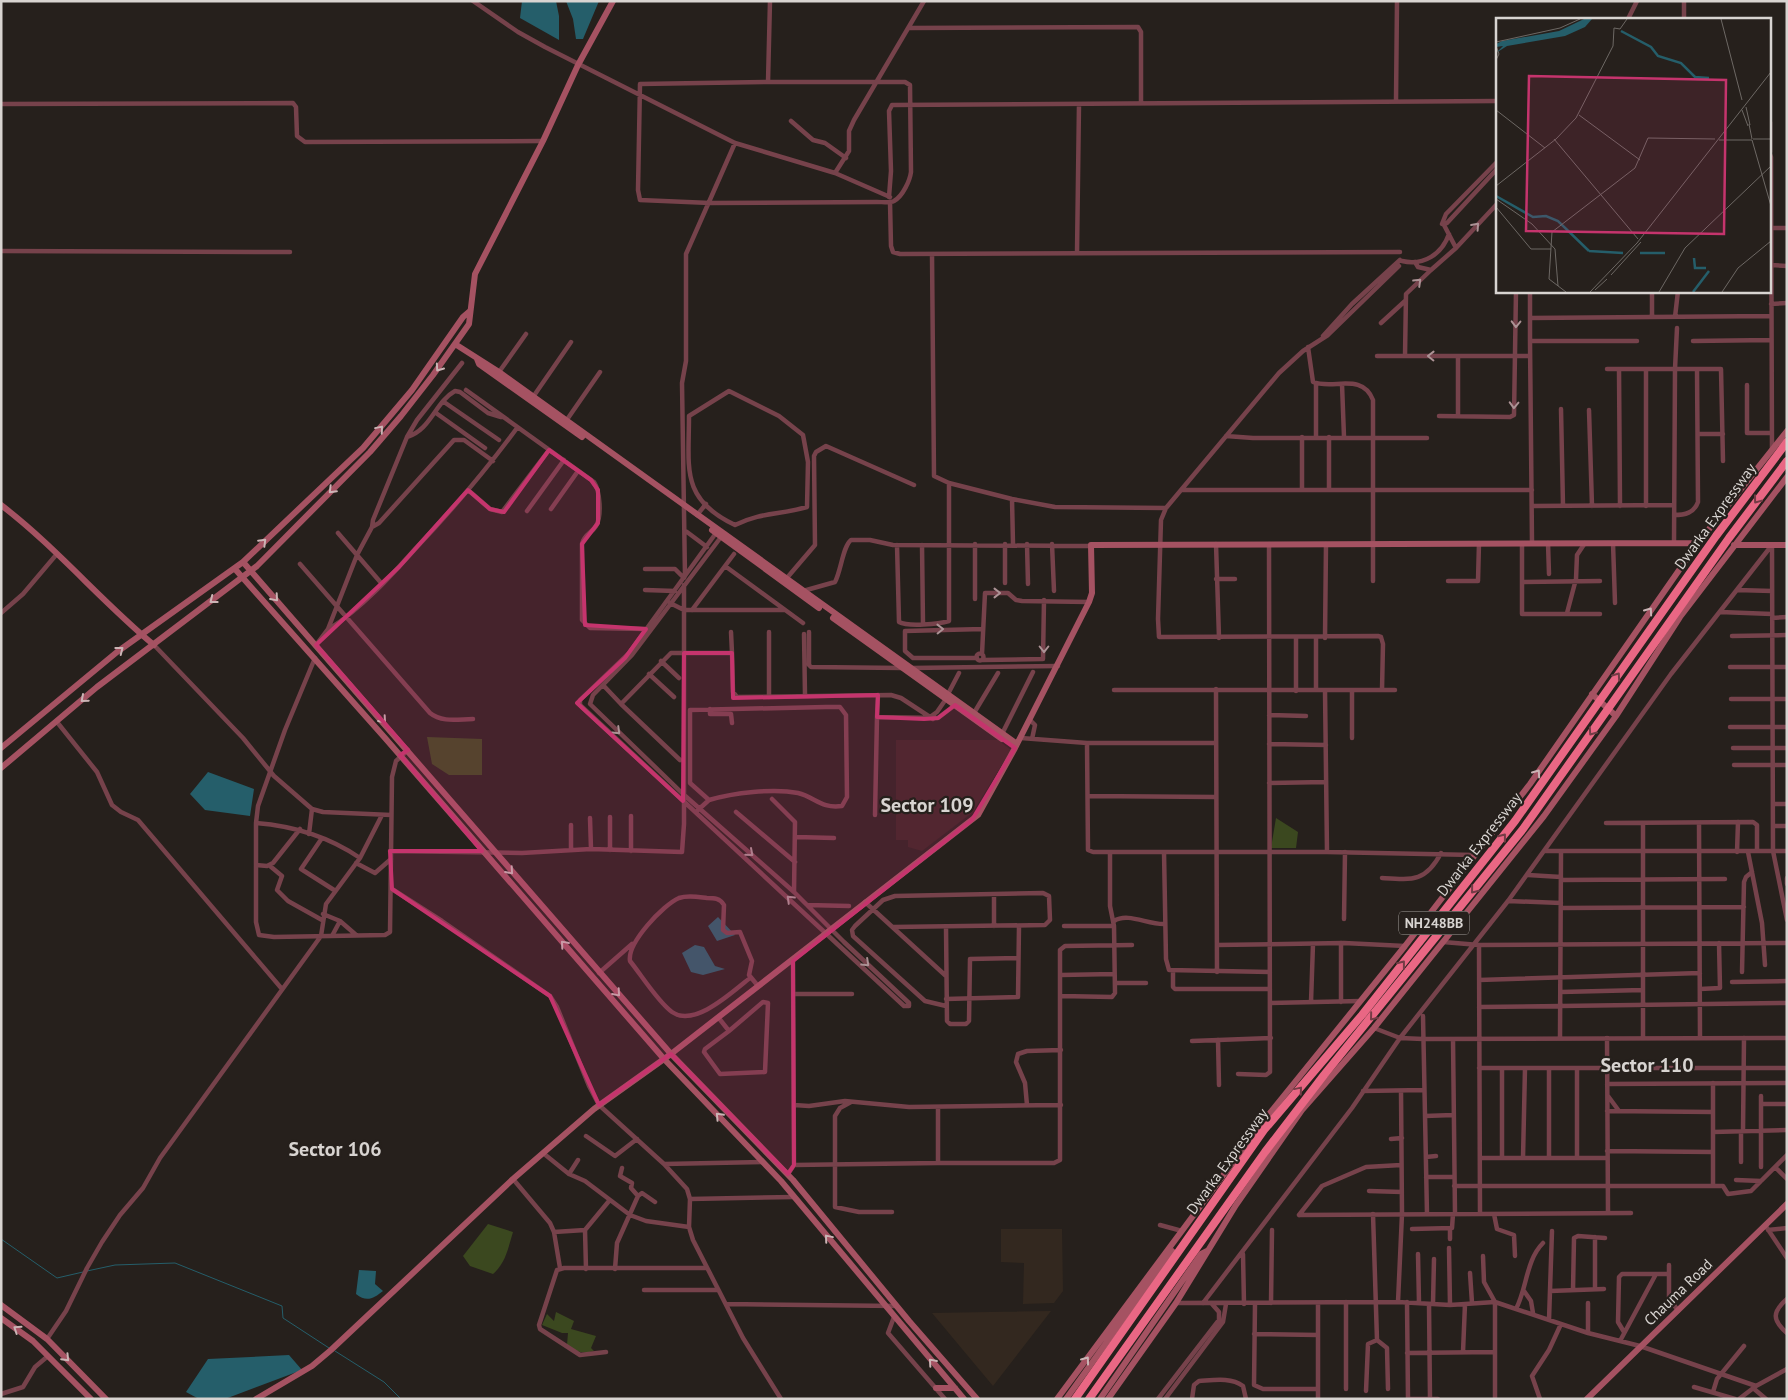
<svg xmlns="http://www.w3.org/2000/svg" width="1788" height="1400" font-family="'PT Sans',sans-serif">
<rect width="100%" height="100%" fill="#26201c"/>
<!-- built -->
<path fill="#33281f" d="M1001,1229H1062L1063,1291L1054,1303L1023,1304L1024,1263L1001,1262Z
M1051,1311L993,1386L932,1313Z"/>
<!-- education -->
<path fill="#362321" d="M896,740H998L1011,750L973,812L922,851L908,847V840H896Z"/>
<!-- green -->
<path fill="#3b481f" d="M427,737L482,739V775H449L432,764Z
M1276,818L1298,832L1296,848H1271Z
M488,1224L513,1232C508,1248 506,1263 493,1274L470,1266L463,1256Z
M556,1312L574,1321L571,1329L596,1336L591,1348L594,1351C583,1354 576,1352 567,1345L568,1333H562L542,1325L547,1314L554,1321Z"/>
<!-- water -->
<path fill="#255e6a" d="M522,1H556L559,16V40L520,18Z
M566,1H599L583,39H576L573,19Z
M208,772L254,789L250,816L205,810L190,794Z
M718,917L735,935L717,941L708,926Z
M695,945L704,947L715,966L725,969L703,975L691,972L682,953Z
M359,1270L376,1271L375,1284L383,1291C374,1298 367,1303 356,1294Z
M289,1355L302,1370L225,1399H199L186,1392L208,1359Z"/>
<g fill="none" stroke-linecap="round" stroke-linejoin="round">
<!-- stream -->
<path stroke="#255e6a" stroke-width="1" d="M1,1239L57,1278L83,1272
M87,1271L115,1265L175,1263L282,1306L283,1318L329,1348
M335,1351L384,1382L401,1399"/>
<!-- street -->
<path stroke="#76424b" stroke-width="4.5" d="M473,1L518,32L545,47L735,143L835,173L890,197
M1684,1V19
M1628,19L1637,1
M909,28L1138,27L1141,32V103
M768,82H905L910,85L911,172C910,180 903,196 894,201C890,203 883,202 877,202L710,203L640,200L638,190L640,84Z
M768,82L770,1
M1396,101L1397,1
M1,104L293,103L296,107L297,136L305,142L543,141
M791,121L813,140L825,143L846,158
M1769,152L1771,157L1772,449
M1770,152V122
M1497,162L1446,214L1442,224L1447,223L1497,169
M835,173L849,151V131L854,120L924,1
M889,197L891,171L889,111L892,105L1497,101
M890,202L891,246L893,252L900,254L1400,252
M1444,225L1456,248
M1772,228H1787
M1,251L290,252
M1077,253L1079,104
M932,254L934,476L949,483L1012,499L1055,507L1166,508
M1402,261C1424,266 1442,254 1449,234
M1415,262L1418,267L1431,270L1456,248L1497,204
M1771,265L1787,266
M1431,270L1406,294L1405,356H1530
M1530,291V341H1637
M1652,291V317
M1771,304L1787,303
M1675,317L1678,291
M1530,318L1771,316
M1381,323L1405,301
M1323,336L1352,304L1400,260
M1530,341L1532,543
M1693,341L1771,340
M1308,347L1313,382C1333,390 1362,372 1373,400V581
M1377,356H1405
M1607,369H1721L1723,461
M1619,369L1620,506
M1646,369V506
M499,372L526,334
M1316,383V437
M1342,384L1344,437
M1747,385V433H1771
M466,390L594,482C600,491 602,516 596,526C592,533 584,534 582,544V620L590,628L646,629
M729,391L779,416L803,435L808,462L807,507C780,515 761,512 735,525C680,499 689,468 689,416Z
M533,397L571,342
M444,402L499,440
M1561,409L1563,506
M1589,410L1592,506
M436,413L485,448
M1439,416L1510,417L1514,415L1516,291
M1458,416V356
M566,421L600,372
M1698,434H1723
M1226,436L1253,438H1427
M407,437C431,430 435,402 455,391L460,392L488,413L501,417
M1302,437V490
M468,490L490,509L502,512L549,450
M1181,490H1532
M1329,490V437
M1012,499L1013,544
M1532,506L1673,505
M551,509L578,471
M527,511L564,460
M697,515L706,504
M1674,515C1685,515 1694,513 1698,502L1697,369
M372,527L379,523L454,440H464L493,461
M687,532L707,547
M338,533L382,584
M716,533L629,653L580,700V705L904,1006H909V1003L844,942L794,892L683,794L590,704L593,695L632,655L721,537
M1548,543L1549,574
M1613,543L1615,603
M1674,543L1675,369L1677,328
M975,544V599
M1027,544L1028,584
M1052,544L1054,591
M1216,544L1219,638
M1522,544V614H1600
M897,545L899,622C908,627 939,624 949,621V483
M922,545L923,624
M1772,546L1773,851L1787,920
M300,564L430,713C442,723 459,719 473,719
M725,566L803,623
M645,569H675L684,578
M685,576L682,383L686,361V254L735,143
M786,579L815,545L814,456L816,452L826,446L914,485
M1216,579H1235
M1448,581H1478L1479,543
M1523,582L1600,581
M1005,583V544
M645,590L675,591
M1737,590L1772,591
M803,591L835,582C841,571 843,546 851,540H870L893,545L1090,546
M670,603L684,610H785
M692,610L734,554
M1720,612L1772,614
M1,613L23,594L56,555
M1567,613L1576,579L1577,555L1585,543
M1772,618L1787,617
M329,629C362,608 390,577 416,548C452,510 486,470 517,428
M731,632L732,653
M809,632V665L811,667L902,668
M804,634L805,695
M1732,636L1787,635
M1296,637V691
M1325,638L1326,544
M154,645L243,738L274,776L312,809L323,812L391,815
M316,645L328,629L357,555L372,527L373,520L407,437L417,420L462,363
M976.5 657a3.5 3.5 0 1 1 7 0a3.5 3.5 0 1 1-7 0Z
M982,654L985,593H1008L1016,600L1022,601L1089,602
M315,658L285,730L258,806L256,823V922L259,935L274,937L385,935L390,932L392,777L396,761L408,750
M977,658H913L905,651V631L983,629
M983,660L1043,659L1044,600
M661,661L679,678
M1730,667H1787
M912,668L1058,666
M649,674L674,697
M603,685L621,704
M1216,689L1217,972
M1114,690H1395
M1316,690V638
M1325,690L1327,852L1475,855
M1352,690V738
M1382,690L1383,644L1381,637L1378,636L1159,637L1158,619L1161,520L1166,508L1279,373L1303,351L1328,335L1399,266
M948,694L959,673
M769,697V632
M1731,699H1787
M826,707H840L846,715L847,797L842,806C821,809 815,797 798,793C773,788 733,793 709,800L690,783V710Z
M710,709V714H731L732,723
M974,713L998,673
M1269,715L1306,716
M877,717L878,695
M930,717L937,712L946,699
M1030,720L1035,725L1032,739
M57,722L97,772L112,805L121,812L138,820L282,989
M1730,727H1787
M1002,734L1033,672
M1021,738L1087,743
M1215,743H1087L1088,850L1093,852H1327
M1269,744L1326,745
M1733,748H1787
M680,760L621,704L671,653H732L733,692L737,697L891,695L901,698L933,719
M1734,765H1787
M1269,783L1326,782
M1088,796L1215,797
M772,799L795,822L794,892
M1773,804H1787
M698,810L709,800
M736,812L795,862
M875,815L877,717L938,718L955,705
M610,817V850
M590,818L591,849
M256,823C294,826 328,836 360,858
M1606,823L1753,822L1757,825V851
M1699,823L1700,1038
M1643,824V1038
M571,825V850
M1773,826H1787
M309,834L312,809
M796,837L834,838
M322,838L301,869L334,890
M390,851L522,853L591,849L682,852L684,824V585
M631,851V816
M1545,851H1787
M1164,852L1166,959L1169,970L1270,972
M1737,852L1738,822
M1748,852L1762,923L1765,965
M356,863L375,873L391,859
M256,865L267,866L273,863L300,829
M270,866L282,876L277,890L288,901L322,920
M1528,875L1561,877
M1382,878C1412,880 1426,882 1441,853
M1561,880L1725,879
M1787,884V878
M392,889L442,921L550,996L557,1007L589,1086L599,1105L664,1164L687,1189L690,1199L689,1227L693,1240L743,1338L781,1399
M1508,901L1561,903
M865,902L946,976
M807,905L849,906
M1561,908L1744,907
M323,914L340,921L355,934
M1344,919L1345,852
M1114,921C1128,912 1148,925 1165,924
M994,926V894
M1064,926H1114
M893,927L1045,925L1050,920L1049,896L1043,893L895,896L883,900L855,926L852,930L853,936L925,1001L946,1006
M946,927L947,1021L950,1024H966L969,1021L970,959L1018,958
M332,936L340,921
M1443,942L1479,945L1787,943
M1217,945L1344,943L1405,946
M1479,945L1480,1214
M1173,972V987L1175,989H1270
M1742,972L1744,882L1746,877L1752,872
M599,973L632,944
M1061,975L1114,974
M750,978C733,991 695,1028 672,1012C658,1002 642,976 630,961C627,943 663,905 679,898C688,895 698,897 707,898C714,898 720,898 724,905L723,930L727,933L740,932L752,961L749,975L758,986
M1479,980L1700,973
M1732,982L1787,981
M1115,983H1146
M1700,989L1720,988L1719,943
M1561,992L1643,990
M793,994H852
M1061,996L1112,997L1115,993L1114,926L1110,906V852
M946,999L1018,997L1019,926
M1311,1002L1313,944
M1341,1002V943
M1270,1003L1361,1001
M1479,1007L1787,1003
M1423,1016L1427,1214
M718,1017L729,1031L763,1002L768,1003L765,1072L720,1074L704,1052L705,1049L729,1031
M1374,1028L1400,1038L1423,1039L1787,1038
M1560,1038L1561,852
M1607,1038L1608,1213
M1453,1039L1455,1214
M1218,1040L1219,1085
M1192,1041L1271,1038
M1479,1068H1787
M1502,1068V1158
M1549,1068V1158
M1238,1074L1266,1075L1270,1072L1269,544
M1713,1083V1186
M1607,1084L1787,1083
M1363,1091L1424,1090
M1608,1096L1619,1111
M851,1102L840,1108L835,1116V1207L859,1212H892
M1761,1104H1787
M794,1105L809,1106L845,1101L909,1107L1061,1105
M1027,1105L1025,1083L1016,1062L1018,1054L1027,1051L1061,1050
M1607,1111L1713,1112
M1425,1116L1453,1115
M1743,1131L1744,1038
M1713,1132L1787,1130
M1741,1132V1162
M586,1136L615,1156L637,1139
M1391,1139L1402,1138
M1607,1151L1713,1152
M543,1153L569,1174L585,1181L630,1215L646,1221L689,1227
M1426,1157L1436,1156
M1480,1158H1607
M1523,1158L1525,1068
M1577,1158V1068
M938,1163H1054L1060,1160V950L1065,946L1132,945
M664,1164L763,1162
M794,1165L938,1163V1107
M1761,1167V1096
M1775,1167L1787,1179
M622,1168L620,1176L632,1183L631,1188L638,1196
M569,1174L578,1160
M788,1174L794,1165L793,961
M1426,1177H1454
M513,1179L550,1223L554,1232L560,1268
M1736,1180L1761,1181
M1454,1186H1723L1728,1194L1751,1191L1787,1155
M1369,1191L1402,1192
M690,1199L794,1197
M1373,1214L1377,1340L1387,1348L1388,1389
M1494,1214L1497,1229L1514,1235L1515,1256
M1299,1215L1631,1213
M1299,1215L1322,1186L1366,1167L1401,1165
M1160,1225L1182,1231
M1765,1225L1787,1258
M1412,1229L1452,1228L1453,1214
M1450,1229V1239
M585,1230L586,1269
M1768,1230L1787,1228
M554,1232L585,1230L609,1201
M1595,1237V1289
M1449,1248L1450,1305
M1243,1254L1244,1304
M1418,1254L1419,1303
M1483,1256L1484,1282L1495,1302V1399
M1669,1265V1297L1678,1311
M615,1269L617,1243L638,1196L642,1193L655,1202
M1470,1273L1472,1303
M644,1290H718
M1573,1290L1574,1238L1578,1236L1605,1238
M1524,1291L1531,1301L1533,1313
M1550,1291L1604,1289
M1787,1299C1772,1312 1772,1320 1787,1333
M1346,1302V1389
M1398,1302L1402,1214L1401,1091
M1407,1302L1408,1399
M1176,1303L1398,1302L1450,1305L1495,1302L1588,1333L1640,1346L1756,1386
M1203,1303L1352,1108L1400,1038L1508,901L1671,674L1772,545
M1271,1303L1272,1230
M1318,1303V1399
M726,1304L896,1306
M1255,1304L1254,1385L1263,1389H1318
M1429,1304L1430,1399
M1433,1304L1434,1259
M1516,1309C1527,1288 1526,1260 1543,1243
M894,1317L888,1333L945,1399
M1549,1320L1552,1231
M1624,1332L1618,1322L1619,1277L1622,1274H1669
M1588,1333V1303
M1254,1334L1318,1335
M47,1339L66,1311L87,1268L102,1242L120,1215L143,1188L160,1158L321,936L326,904L360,858L382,815
M1620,1341L1656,1274
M606,1352L580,1355L540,1329L539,1325L557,1270L564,1268H707
M1463,1352L1465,1304
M1407,1353L1495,1352
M1694,1387L1735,1399
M1753,1388L1766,1399
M1366,1391L1368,1344L1377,1340
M1713,1392L1717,1379L1744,1346
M1,1394L23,1387L35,1367L48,1356
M1158,1399L1219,1320V1312L1212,1304
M1165,1399L1223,1322L1226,1304
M1192,1399L1194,1385L1199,1381C1214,1380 1231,1377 1243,1386L1246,1399
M1408,1399H1438
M1540,1399L1532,1376L1549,1350L1561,1324
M1739,1399L1756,1386L1787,1369"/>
<!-- secondary -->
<path stroke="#a55262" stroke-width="6" d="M455,344L499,372L1017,744
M477,359L479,364L582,437
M1,505C56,547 101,601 154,645
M712,530L819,608
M1734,545H1787
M243,562L671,1054L793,1180L909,1321L977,1399
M235,569L385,738L664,1059L781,1181L964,1399
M833,618L1002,739
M1592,694L1616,716
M1,748L117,652L243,562L363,448L412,390L463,317L470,311
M1,768L97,687L257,566L370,452L401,416L433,375L469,324L475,274L543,141L578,65L613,1
M1,1305L47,1339L106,1399
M1,1318L33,1341L91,1399
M936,1388H955
M256,1399L312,1366L331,1350L513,1179L594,1109L671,1054L978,815L1015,748L1089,602L1092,593L1091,545L1698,543
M1057,1399L1262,1123L1405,946L1530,784L1698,543L1787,431
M1066,1399L1172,1251
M1100,1399L1201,1254L1207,1251
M1108,1399L1176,1303L1236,1205L1302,1110L1374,1028L1544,816L1616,716L1680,617L1787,477
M1587,1399L1787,1204"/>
<!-- highway-bridge -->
<path stroke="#e96784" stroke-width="8" d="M1075,1399L1264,1130L1362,1015L1515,821L1716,536L1787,442
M1089,1399L1265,1152L1324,1075L1523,829L1729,538L1787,461"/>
</g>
<!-- one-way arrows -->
<defs><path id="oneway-chevron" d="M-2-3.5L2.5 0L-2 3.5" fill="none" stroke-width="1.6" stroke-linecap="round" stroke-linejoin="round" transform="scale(1.25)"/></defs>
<g stroke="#ac9295">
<use href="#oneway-chevron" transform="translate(1476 226) rotate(-48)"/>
<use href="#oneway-chevron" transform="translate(1418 282) rotate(-44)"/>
<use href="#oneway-chevron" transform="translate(1516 324) rotate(91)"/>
<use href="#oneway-chevron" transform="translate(1431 356) rotate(-179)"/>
<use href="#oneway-chevron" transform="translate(1514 405) rotate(92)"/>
<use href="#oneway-chevron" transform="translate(997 593)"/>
<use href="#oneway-chevron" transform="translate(940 629) rotate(-1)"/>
<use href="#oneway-chevron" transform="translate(1044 649) rotate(90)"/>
<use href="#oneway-chevron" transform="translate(617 731) rotate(44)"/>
<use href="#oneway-chevron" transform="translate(750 853) rotate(41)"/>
<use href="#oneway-chevron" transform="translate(790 899) rotate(-136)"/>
<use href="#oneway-chevron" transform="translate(866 963) rotate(43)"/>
</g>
<g stroke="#cbb4b5">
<use href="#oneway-chevron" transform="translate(439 368) rotate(125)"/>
<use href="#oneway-chevron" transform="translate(380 429) rotate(-50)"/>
<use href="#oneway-chevron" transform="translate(332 490) rotate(135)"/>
<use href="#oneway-chevron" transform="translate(263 542) rotate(-45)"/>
<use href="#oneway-chevron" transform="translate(275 598) rotate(49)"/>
<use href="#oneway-chevron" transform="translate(213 600) rotate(142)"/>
<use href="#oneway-chevron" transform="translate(1649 611) rotate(-55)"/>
<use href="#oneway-chevron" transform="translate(120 650) rotate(-38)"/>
<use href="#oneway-chevron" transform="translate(84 699) rotate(139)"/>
<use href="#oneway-chevron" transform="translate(383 720) rotate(49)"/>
<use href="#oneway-chevron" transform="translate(1537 773) rotate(-55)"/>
<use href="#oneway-chevron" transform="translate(510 871) rotate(49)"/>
<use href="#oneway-chevron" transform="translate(564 944) rotate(-131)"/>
<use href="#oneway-chevron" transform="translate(617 993) rotate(49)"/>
<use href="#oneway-chevron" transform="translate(719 1116) rotate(-134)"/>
<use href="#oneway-chevron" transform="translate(828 1238) rotate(-130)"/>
<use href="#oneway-chevron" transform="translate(17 1329) rotate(-146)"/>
<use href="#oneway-chevron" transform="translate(66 1358) rotate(46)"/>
<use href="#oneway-chevron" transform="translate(1086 1360) rotate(-54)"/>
<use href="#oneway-chevron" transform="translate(932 1362) rotate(-131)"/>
</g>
<g stroke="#743c46">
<use href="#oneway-chevron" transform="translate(1757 500) rotate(127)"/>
<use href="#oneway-chevron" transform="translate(1617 676) rotate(-55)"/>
<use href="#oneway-chevron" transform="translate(1592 732) rotate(125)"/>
<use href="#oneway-chevron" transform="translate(1503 837) rotate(-52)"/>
<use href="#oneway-chevron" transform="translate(1474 890) rotate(129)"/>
<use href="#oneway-chevron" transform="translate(1402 964) rotate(-52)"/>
<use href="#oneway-chevron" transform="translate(1373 1017) rotate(129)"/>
<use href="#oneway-chevron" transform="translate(1299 1090) rotate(-50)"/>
</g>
<!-- marked area -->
<path fill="#c5346d" fill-opacity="0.2" stroke="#c5346d" stroke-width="4" stroke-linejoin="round" d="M549,450L591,480L598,490V523L582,544L585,625L646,629L625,658L577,703L683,801L684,653H732L733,698L878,695L877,717L924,719L938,718L955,705L1015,748L972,820L793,961L794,1165L788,1174L671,1054L599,1105L550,996L392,889L390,851H482L400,755L408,750L316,645L399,567L468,490L490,509L504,512Z"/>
<g text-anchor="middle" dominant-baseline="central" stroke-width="4.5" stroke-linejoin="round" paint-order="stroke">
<!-- shield labels -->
<rect fill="#26201c" stroke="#a39e9b" stroke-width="1" x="1399" y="911.5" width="70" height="23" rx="4"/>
<g font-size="14" font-weight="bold" fill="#d8d4d1">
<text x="1434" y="923">NH248BB</text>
</g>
<!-- street labels -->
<g font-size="15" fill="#d8d4d1" stroke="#26201c">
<text transform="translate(1715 516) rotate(-54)">Dwarka Expressway</text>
<text transform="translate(1479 844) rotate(-52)">Dwarka Expressway</text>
<text transform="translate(1227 1161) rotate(-54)">Dwarka Expressway</text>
<text transform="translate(1678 1292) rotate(-44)">Chauma Road</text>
</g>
<!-- district labels -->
<g font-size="20" font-weight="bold" fill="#d8d4d1" stroke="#26201c">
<text x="927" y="805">Sector 109</text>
<text x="1647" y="1065">Sector 110</text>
<text x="335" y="1149">Sector 106</text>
</g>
</g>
<!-- overview -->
<g transform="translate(1496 18)">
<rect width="275" height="275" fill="#26201c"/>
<path d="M88,1H96L89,9L69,18L11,28L0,35L7,28L0,29V26L6,23L63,13Z" fill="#255e6a"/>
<path fill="none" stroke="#255e6a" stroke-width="2.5" d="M125,13L155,29L162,38L185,45L199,59L213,60M0,178L37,199L50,198L62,203L93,233M93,233L127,235M144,235H169M198,240L199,250H210M197,274L213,253"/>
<path fill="none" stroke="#6d6864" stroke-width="1" d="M225,1L246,82M118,10L124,11L131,1M0,24L64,10L84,1M0,28L3,36L0,42M250,89L254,107M0,92L49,130M246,92L252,108M83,97L144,142M253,106L256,121M58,121L142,221M257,121H275M223,122H256M256,122L275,188M0,168L60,121L80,100L117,28L118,10M0,181L36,206L59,231L62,268M0,189L35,231H55M115,257L145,224M99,272L111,261M70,274L53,261L56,214L139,150L152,120L219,121M94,274L141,225L275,54M163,274L189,230L275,148M226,274L242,250L275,223"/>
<path fill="#c5346d" fill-opacity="0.15" stroke="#c5346d" stroke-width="2.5" d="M33,58L230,62L228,216L30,213Z"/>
<rect width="275" height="275" fill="none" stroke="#d8d4d1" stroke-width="2.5"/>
</g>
<!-- border -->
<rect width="1788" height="1400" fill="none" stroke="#d8d4d1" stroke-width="5"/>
</svg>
